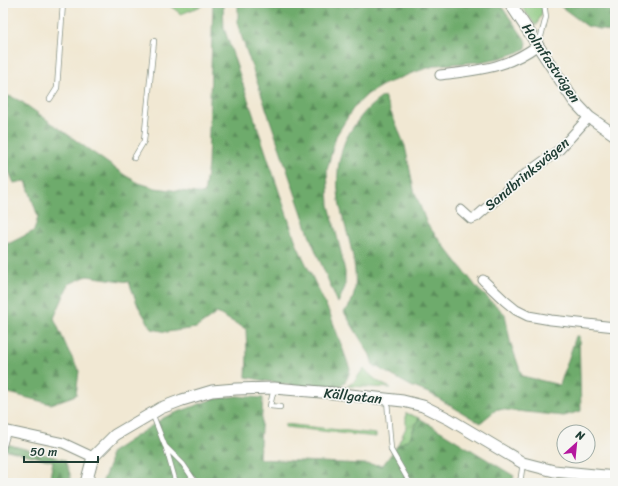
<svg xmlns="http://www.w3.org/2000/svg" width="618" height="486" font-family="Sriracha,sans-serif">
<defs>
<pattern id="grass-tufts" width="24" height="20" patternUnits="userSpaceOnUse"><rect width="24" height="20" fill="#88c67c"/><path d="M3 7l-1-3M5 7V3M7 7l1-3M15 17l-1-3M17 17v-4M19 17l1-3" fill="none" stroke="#6fa266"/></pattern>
<pattern id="forest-firs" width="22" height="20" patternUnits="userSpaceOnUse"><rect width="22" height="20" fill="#6eab6c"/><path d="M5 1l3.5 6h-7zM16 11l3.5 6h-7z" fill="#5a8c5a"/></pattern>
</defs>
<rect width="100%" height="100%" fill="#f6f6f2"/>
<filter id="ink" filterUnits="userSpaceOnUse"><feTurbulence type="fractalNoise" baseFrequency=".025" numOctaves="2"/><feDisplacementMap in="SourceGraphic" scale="8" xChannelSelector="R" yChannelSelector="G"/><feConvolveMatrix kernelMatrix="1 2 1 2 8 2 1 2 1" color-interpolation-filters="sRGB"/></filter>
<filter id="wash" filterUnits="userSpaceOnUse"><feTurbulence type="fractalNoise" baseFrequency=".012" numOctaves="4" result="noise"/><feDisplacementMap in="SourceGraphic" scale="16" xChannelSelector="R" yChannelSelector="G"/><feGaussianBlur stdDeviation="0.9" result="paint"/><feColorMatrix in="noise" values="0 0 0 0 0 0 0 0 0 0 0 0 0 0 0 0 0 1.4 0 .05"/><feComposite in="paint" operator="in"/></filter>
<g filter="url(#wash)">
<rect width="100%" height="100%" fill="#f1e8d3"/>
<!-- grass -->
<path fill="url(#grass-tufts)" stroke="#548258" d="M166,3H204V5L181,14Z
M519,3H542V13L536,26Z
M364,368C372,378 379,383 391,388L347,386L354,382Z
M406,413L419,418L414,427L410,438L397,446L406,428Z
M285,424L376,434V437L285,427Z"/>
<!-- forest -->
<path fill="url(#forest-firs)" stroke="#467450" d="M213,3H223L224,28L297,245L330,314L350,369C349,376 346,383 339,386C322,393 266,381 246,377L247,354L246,329L217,313L196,328L167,332L152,329L138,306L129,282L87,276L69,284L54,318L68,350L79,371L76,395L51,404L9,393L3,378V244L10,243L34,231L38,217L26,181L14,183L3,158V95L12,97L22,102L126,176L139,183L155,188L204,194L208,165Z
M238,3H499L527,42L526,48L519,52L501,58L479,62L437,65L412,73L383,85L368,94L354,107L336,136L327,170L329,205L341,252L345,272V287L338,303L311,240L238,26Z
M556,3H615V36L608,31L587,26Z
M384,96L405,146L414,190L427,224L478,289L505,314L510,341L522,376L560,385L576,336H579L581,411L564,416L497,409L480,423L431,394L411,386L373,365L370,355L344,312C369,290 346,233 340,206C338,196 337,182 338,172C338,164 342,147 346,139C348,135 351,130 354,126C362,114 371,104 384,96Z
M237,396L263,398L259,459L383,465L397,446L410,438L419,418L514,476L512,482L377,483L374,478L354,483H102L110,463V453L165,417L213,399Z
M3,443L65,460L70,474V483H49L53,461L3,449Z"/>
</g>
<g filter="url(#ink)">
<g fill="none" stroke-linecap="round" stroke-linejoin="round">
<defs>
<path id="service" d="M539,44L546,17L544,3
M50,99L57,88L63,3
M134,158L144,141L154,41
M274,388L270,406L280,407
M387,400L391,450L410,483
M152,413L165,446L183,464L196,483
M166,448L176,483
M3,449L8,431
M520,483L523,463"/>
<path id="minor" d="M440,75C478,70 506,69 538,45
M461,210L471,219L476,217L523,176L559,150L589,117
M483,280L505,301L516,310L528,316L551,320L615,327
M3,430L63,443L93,457"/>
<path id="tertiary" d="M510,3L574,101L589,117L615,135
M86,483L93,457L115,435L161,408L182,400L212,391L236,389L274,388L333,393L403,401L423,406L449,419L523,463L554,471L615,477"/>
</defs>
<!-- service casing -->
<use href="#service" stroke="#889284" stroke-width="6"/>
<!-- minor casing -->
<use href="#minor" stroke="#889284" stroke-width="11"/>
<!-- tertiary casing -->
<use href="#tertiary" stroke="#889284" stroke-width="13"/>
<!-- service -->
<use href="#service" stroke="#fff" stroke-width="4.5"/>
<!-- minor -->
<use href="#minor" stroke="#fff" stroke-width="9"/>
<!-- tertiary -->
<use href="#tertiary" stroke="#fff" stroke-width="11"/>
</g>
</g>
<g text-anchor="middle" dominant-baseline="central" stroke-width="3.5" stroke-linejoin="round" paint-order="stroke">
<!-- street labels -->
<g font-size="14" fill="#1f3d34" stroke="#f6f6f2">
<text transform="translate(551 63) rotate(56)">Holmfastvägen</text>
<text transform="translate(527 174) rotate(-40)">Sandbrinksvägen</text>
<text transform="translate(353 396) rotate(6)">Källgatan</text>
</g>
</g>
<!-- margin -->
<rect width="618" height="486" fill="none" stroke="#f6f6f2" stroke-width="16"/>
<!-- north arrow -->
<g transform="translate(576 444) rotate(27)"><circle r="19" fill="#f6f6f2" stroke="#a0aca6"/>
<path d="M0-3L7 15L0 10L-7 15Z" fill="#b5179e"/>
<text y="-6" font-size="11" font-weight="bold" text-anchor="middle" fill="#1f3d34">N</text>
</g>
<!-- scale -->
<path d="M24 456v6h74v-6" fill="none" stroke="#1f3d34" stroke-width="2"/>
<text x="30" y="456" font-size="12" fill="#1f3d34" stroke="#f6f6f2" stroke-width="3" paint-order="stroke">50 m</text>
</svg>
